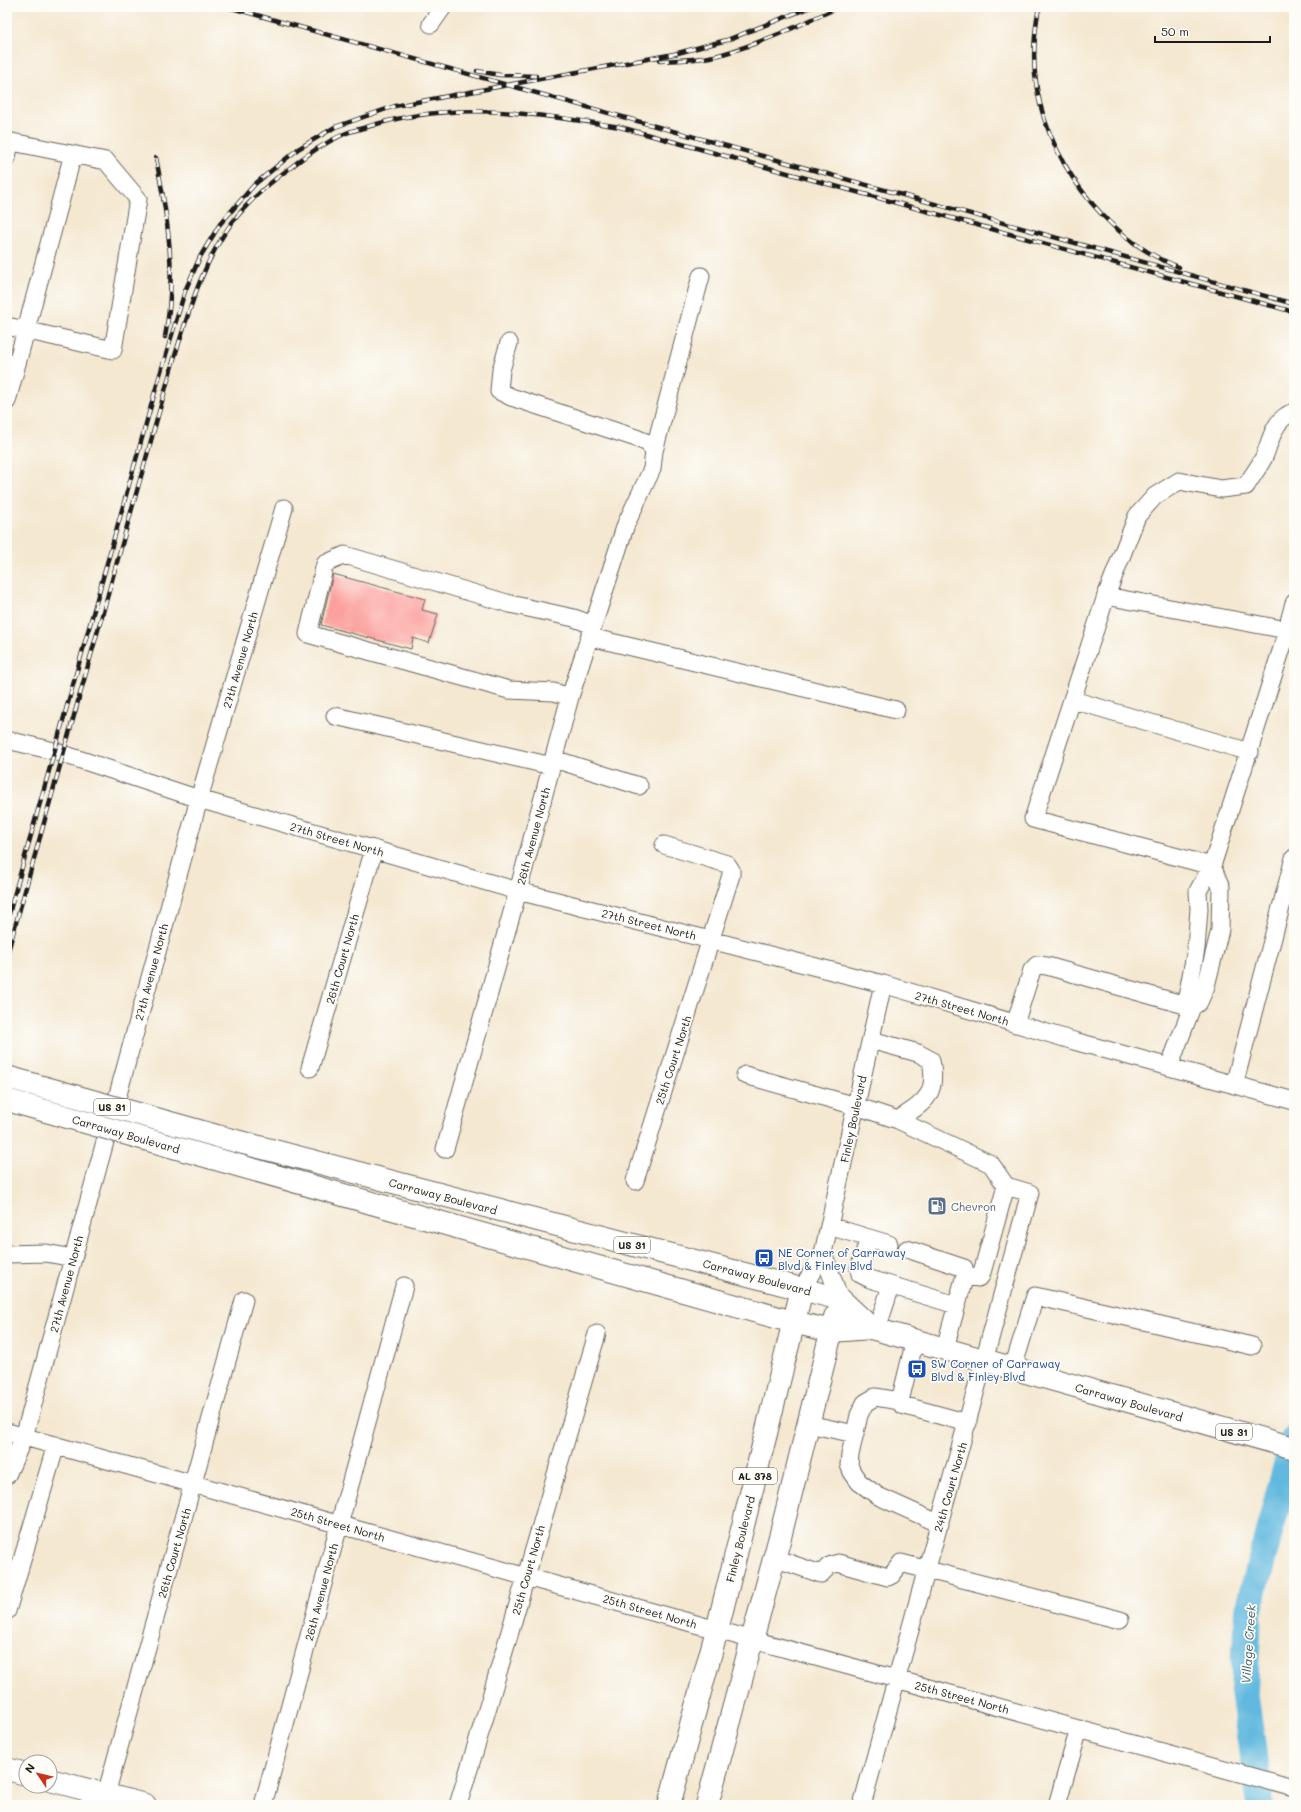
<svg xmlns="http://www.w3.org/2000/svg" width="1301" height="1812" font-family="Mali,sans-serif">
<rect width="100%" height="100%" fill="#fdfcf7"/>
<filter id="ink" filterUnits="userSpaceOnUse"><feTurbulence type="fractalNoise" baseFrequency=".025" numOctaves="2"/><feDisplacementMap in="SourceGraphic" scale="8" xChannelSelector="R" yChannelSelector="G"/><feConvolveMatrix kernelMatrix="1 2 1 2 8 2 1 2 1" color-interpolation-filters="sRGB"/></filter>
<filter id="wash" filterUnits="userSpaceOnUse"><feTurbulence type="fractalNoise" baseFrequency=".012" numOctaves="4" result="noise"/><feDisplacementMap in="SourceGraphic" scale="16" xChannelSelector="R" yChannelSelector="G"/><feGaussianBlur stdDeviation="0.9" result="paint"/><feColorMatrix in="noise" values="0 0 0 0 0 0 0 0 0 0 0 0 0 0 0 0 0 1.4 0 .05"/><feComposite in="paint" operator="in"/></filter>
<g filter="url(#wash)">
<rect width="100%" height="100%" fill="#f4e8d1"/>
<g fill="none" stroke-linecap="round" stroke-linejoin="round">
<!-- river -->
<path stroke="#62b9df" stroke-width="28" d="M1260,1805L1244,1691L1248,1611L1294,1440"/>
</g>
<g id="blocks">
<!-- building -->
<path fill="#fba09e" d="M333,574L425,599L422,610L438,614L429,643L413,638L411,649L321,625Z"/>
</g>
</g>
<g filter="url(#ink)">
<use href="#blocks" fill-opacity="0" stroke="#68635b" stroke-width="1"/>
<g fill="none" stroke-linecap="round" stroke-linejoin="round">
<defs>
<path id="minor" d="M431,24L443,7
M7,141L106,161L138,199L113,350L7,326
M7,158L10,141
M7,401C29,319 51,236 73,154
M654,451L701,276
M1106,596L1287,630
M590,637L896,710
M570,697L554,692L509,690L308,634L325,564L345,555L510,604L574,618L593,625
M1073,700L1250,752
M335,716L552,766
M7,740L54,751L199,799L518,891L883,984L1074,1041L1294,1101
M554,759L639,786
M1212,866L1033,819L1106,596L1137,516L1155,496L1179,481L1221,489L1246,486C1252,476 1259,467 1264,457C1271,440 1274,418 1294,412
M1192,1007L1187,997L1196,949L1199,909L1198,891L1212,866L1282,648L1294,603
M1015,1024L1032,970L1037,965L1047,966L1192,1007
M871,1040L918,1053L931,1060C938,1095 925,1102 898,1120
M1169,1067L1192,1007L1199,1002L1206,986L1220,930L1221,887L1212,866
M310,1068L374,849
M745,1075L856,1106L898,1120L991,1164L1006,1186L981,1276L978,1278L965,1275
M1234,1085L1294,858
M445,1149L518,891L570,697L626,524L652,469L654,451L648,443L636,438L511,397L499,391L501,370L509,343
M635,1181L731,875V870L727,864L664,845
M829,1226L889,1244
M869,1238L859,1269L860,1274L870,1279L956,1305
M907,1249L964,1268L965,1275L945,1348
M823,1253L840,1299
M7,1254L46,1253L73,1258
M802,1289L823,1253L883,984
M877,1329L891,1286
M915,1340L900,1401L902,1405L968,1423
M1013,1368L1035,1296L1252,1346
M900,1401L875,1397L865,1403L859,1415L850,1455L849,1465L852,1472L859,1482L878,1496L940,1524
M808,1424L855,1434
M7,1432L717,1630L1294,1788
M7,1475L24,1437L199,799L284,508
M774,1558L821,1574L829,1566L838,1563L888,1577L892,1575L901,1563L1120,1620
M7,1611L56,1445
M103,1805L244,1300
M263,1805L404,1286
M458,1805L487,1710L597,1334
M862,1805L1030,1193L1006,1186
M1057,1805L1079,1729"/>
<path id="major" d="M217,1136L840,1299L871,1328
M212,1158L793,1322L831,1331L871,1328L1294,1448
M7,1769L26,1774
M50,1780L145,1805
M669,1805L717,1630L802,1289
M707,1805L780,1537L835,1317"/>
</defs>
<!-- minor casing -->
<use href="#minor" stroke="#68635b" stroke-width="19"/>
<!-- major casing -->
<use href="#major" stroke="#68635b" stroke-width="24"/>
<!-- minor -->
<use href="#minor" stroke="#fff" stroke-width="17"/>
<!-- major -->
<use href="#major" stroke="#fff" stroke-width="22"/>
<defs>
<path id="rail" d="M228,7L1294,304
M1039,7C1035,28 1033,52 1035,74C1042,153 1103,239 1179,267
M660,61C679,60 700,60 719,55C760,44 800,25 839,7
M477,71L500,75L536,76
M156,158C168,219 177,275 165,337
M7,921L156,388L185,291L200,257L220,224L255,184L298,149L335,127L395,106L674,54L727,40L811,7
M7,955L173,362C188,315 201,265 231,224C247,203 269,183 290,168C306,155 325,143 344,134C351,131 359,129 367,127C449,100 536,113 620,127L1294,312"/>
</defs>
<!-- rail casing -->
<use href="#rail" stroke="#1c1c1c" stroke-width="4.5"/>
<!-- rail -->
<use href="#rail" stroke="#fdfcf7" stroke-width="3" stroke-dasharray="9" stroke-linecap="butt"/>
<defs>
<path id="major-bridge" d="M7,1077L217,1136
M7,1100L212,1158"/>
</defs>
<!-- major-bridge casing -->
<use href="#major-bridge" stroke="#68635b" stroke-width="24" stroke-linecap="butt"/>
<!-- major-bridge -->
<use href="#major-bridge" stroke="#fff" stroke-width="22"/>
</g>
</g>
<!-- icons -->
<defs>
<symbol id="fuel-square" viewBox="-11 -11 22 22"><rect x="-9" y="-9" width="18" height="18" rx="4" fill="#5c6f8a" stroke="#fdfcf7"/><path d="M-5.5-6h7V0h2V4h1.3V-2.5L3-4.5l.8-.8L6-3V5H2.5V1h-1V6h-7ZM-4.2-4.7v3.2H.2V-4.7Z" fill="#fff"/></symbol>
<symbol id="bus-square" viewBox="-11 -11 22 22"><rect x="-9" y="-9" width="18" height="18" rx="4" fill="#1a4fb4" stroke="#fdfcf7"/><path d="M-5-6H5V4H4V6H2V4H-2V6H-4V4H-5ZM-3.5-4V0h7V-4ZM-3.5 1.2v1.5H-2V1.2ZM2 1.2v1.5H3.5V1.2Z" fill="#fff"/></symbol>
</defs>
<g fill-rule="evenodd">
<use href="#fuel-square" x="926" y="1195" width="22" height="22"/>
<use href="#bus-square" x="753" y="1247" width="22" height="22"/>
<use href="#bus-square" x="906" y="1358" width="22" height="22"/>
</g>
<g text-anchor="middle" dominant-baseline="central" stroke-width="3.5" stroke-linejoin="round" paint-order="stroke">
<!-- shield labels -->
<g fill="#fdfcf7" stroke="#605f5e" stroke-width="1">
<rect x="94" y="1099" width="36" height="16" rx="3"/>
<rect x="614" y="1237" width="36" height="16" rx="3"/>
<rect x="1216" y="1424" width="36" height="16" rx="3"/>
<rect x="733" y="1468" width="44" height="16" rx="3"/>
</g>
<g font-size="10" font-weight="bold" fill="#1c1c1c">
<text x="112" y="1107">US 31</text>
<text x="632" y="1245">US 31</text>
<text x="1234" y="1432">US 31</text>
<text x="755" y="1476">AL 378</text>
</g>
<!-- street labels -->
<g font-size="11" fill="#1c1c1c" stroke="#fdfcf7">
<text transform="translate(240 660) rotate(-74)">27th Avenue North</text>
<text transform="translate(533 836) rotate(-75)">26th Avenue North</text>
<text transform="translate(337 839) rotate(16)">27th Street North</text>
<text transform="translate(649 924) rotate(14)">27th Street North</text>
<text transform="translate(342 959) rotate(-74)">26th Court North</text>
<text transform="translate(151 972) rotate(-75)">27th Avenue North</text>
<text transform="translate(962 1008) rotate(16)">27th Street North</text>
<text transform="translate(673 1060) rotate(-72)">25th Court North</text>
<text transform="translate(853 1119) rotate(-78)">Finley Boulevard</text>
<text transform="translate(126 1134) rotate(16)">Carraway Boulevard</text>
<text transform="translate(443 1196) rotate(15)">Carraway Boulevard</text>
<text transform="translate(757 1277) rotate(15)">Carraway Boulevard</text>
<text transform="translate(66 1284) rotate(-75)">27th Avenue North</text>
<text transform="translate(1129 1402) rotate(16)">Carraway Boulevard</text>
<text transform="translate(950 1487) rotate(-74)">24th Court North</text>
<text transform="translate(338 1524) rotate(16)">25th Street North</text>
<text transform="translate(740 1539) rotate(-76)">Finley Boulevard</text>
<text transform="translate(174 1553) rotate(-74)">26th Court North</text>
<text transform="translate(528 1570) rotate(-74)">25th Court North</text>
<text transform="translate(321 1592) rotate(-75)">26th Avenue North</text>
<text transform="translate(650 1611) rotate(16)">25th Street North</text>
<text transform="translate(962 1697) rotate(15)">25th Street North</text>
</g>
<!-- service labels -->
<g font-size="11" fill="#4e5e75" stroke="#fdfcf7" text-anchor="start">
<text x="951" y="1206">Chevron</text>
</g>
<!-- transit labels -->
<g font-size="11" fill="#164399" stroke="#fdfcf7" text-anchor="start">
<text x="778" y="1252">NE Corner of Carraway<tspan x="778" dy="13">Blvd &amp; Finley Blvd</tspan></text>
<text x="931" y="1363">SW Corner of Carraway<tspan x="931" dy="13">Blvd &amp; Finley Blvd</tspan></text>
</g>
<!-- water labels -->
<g font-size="12" font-style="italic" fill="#385b6a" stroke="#fdfcf7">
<text transform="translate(1248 1644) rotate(-86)">Village Creek</text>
</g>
</g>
<!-- margin -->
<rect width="1301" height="1812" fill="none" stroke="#fdfcf7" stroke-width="24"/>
<!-- north arrow -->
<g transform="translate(38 1774) rotate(305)"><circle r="19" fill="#fdfcf7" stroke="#a3a29f"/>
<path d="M0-3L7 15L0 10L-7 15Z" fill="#c8321e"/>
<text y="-6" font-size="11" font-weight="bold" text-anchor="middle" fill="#1c1c1c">N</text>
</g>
<!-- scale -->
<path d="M1155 36v6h115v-6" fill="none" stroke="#1c1c1c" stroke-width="2"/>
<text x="1161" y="36" font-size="12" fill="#1c1c1c" stroke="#fdfcf7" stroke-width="3" paint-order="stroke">50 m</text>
</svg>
